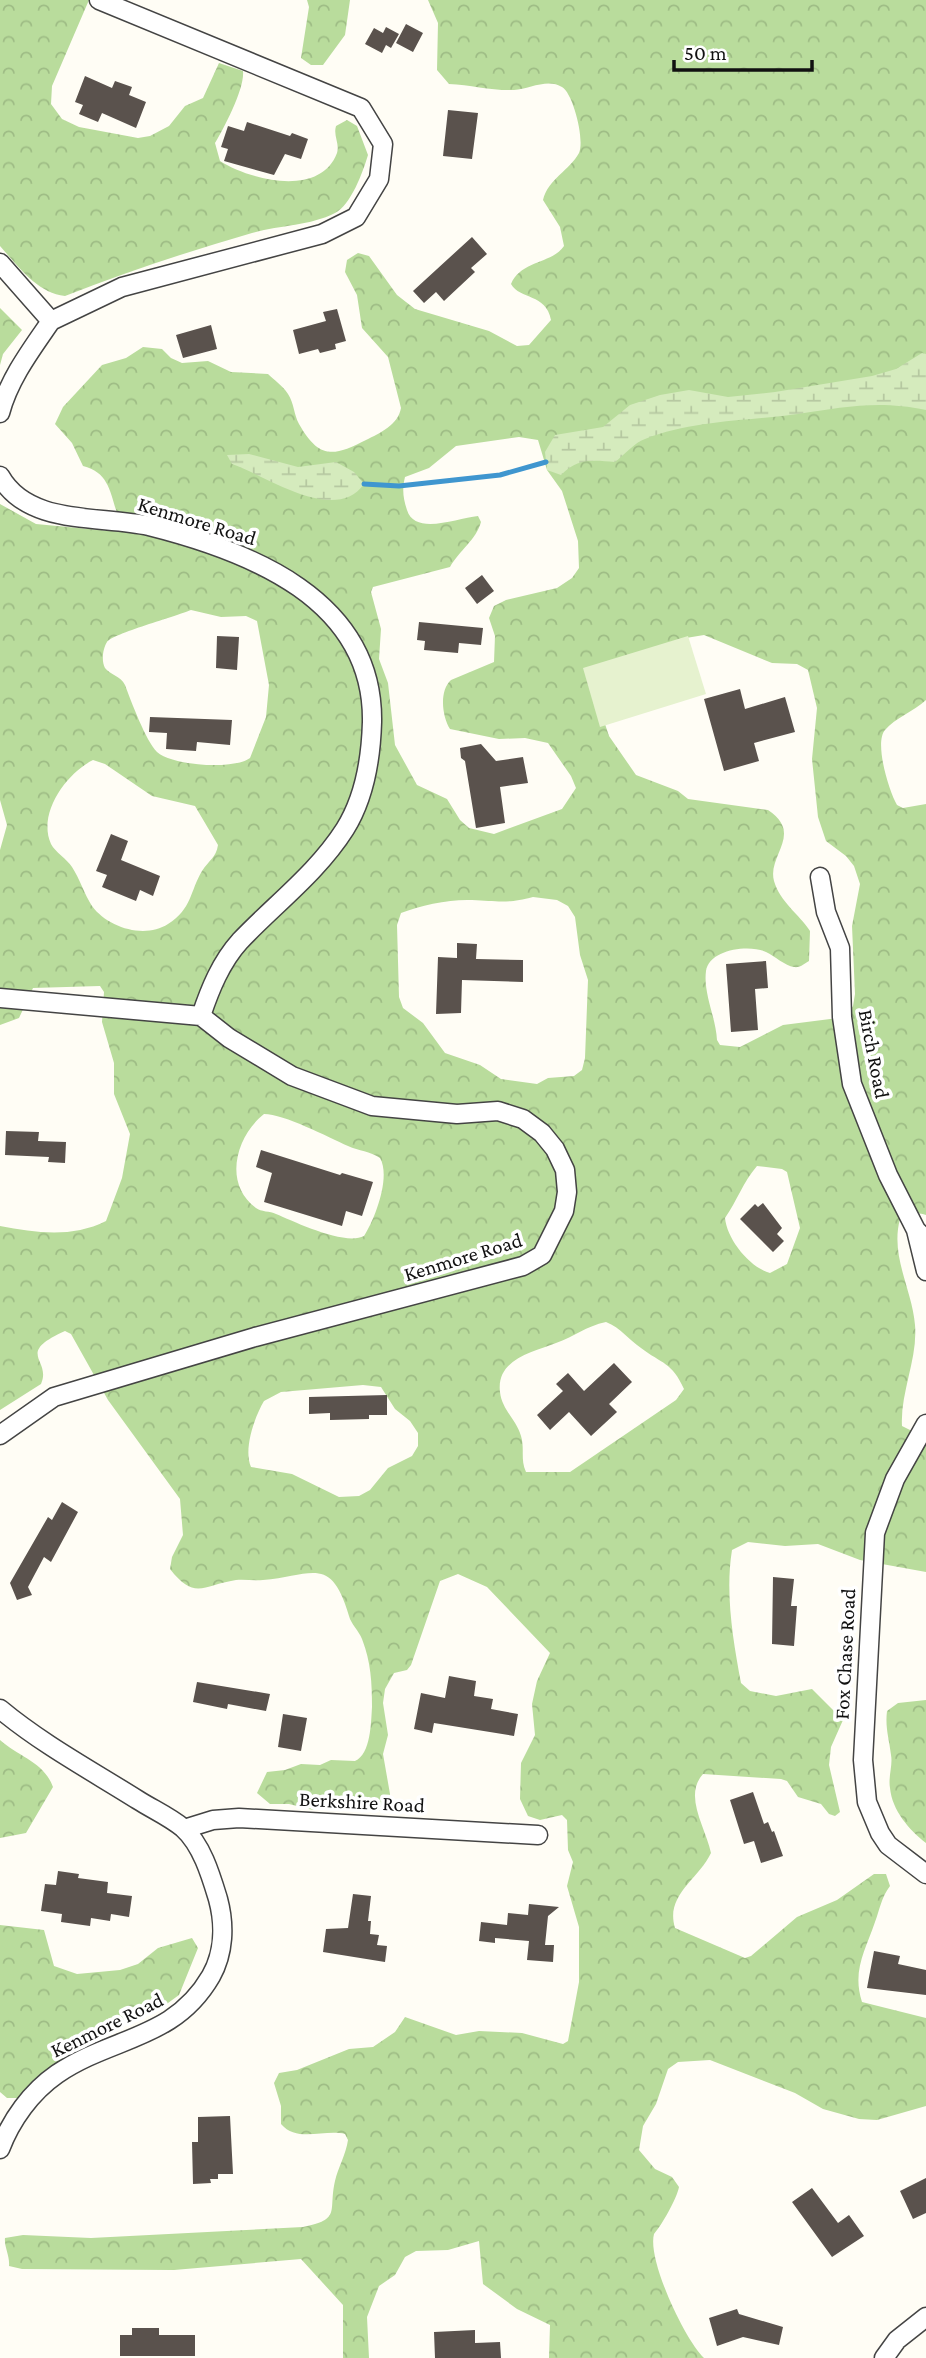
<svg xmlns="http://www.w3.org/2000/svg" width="926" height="2358" font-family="'Crimson Pro',serif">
<defs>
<pattern id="forest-crowns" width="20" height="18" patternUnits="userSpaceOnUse" patternTransform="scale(1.75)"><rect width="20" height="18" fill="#b9dc9c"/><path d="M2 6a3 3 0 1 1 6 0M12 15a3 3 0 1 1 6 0" fill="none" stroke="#9ebc85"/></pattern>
<pattern id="wetland-marsh" width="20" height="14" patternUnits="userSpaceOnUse" patternTransform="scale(1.75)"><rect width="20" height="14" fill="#d5ebbd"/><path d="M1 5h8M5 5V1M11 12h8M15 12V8" fill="none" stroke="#b6c8a1"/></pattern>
</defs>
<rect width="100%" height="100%" fill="#fffdf5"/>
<!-- forest -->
<path fill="url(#forest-crowns)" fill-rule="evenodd" d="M0,0H89L52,86L51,104L62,119L79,127L138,138L150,136L169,126L185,106L203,98L219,63L243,71C245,88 224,128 215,143L220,161C250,180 320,198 337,153C340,144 333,136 336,126L347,120L357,126L368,155C363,172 351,205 335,213C310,226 279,225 252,233C189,251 127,272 65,296C37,293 18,266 0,246Z
M307,0H350L345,35L323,65H311L301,58L309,7Z
M428,0H926V700C914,711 895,718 885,730C874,743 889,791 897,805L903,808L926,804V1215C916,1212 909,1214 900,1219C890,1256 912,1289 915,1325C918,1358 900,1393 902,1426L926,1438V1572L860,1560L818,1544L785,1546L748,1542L732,1550C725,1593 733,1640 741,1683L750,1691L776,1696L812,1689L843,1720L831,1747L829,1765L840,1812L835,1816L829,1814L821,1804L798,1797L787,1781L781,1779L703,1774C683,1796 706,1828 711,1853C698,1880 665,1895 675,1928L745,1958L751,1956L797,1917L837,1900L874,1874H886L890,1886C881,1898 880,1909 875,1922C865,1951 852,1971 862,2002L926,2018V2106L877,2120L859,2119L823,2109L795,2093L710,2060L678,2062L668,2069L656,2104L643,2126L639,2150L655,2169L672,2177L679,2187C677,2198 662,2225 654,2234C647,2260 685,2340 704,2358H549L550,2325L517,2309L483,2284L479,2241L448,2250L416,2251L405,2257L395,2275L379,2286L367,2317L369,2358H343V2305L301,2259L174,2270L22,2269L9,2266C10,2256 4,2247 5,2238L23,2235L91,2238L303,2227C342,2219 328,2212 335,2181C338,2168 346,2154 348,2140L345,2134C324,2129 297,2143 281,2124V2106L274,2083L279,2073L297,2070L349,2049L373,2047L395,2032L405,2017L456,2035L479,2031L522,2033L563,2044L568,2041L579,1982V1927L567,1886L573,1862L568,1850L567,1820L562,1815L540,1820L528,1816L520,1799L521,1763L535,1735L532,1704L537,1681L550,1653L487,1587L458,1574L440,1581L411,1665L407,1670L394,1673L385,1689L383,1703L388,1735L383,1754L390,1794L388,1806L383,1811L339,1808L313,1810L289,1804H270L257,1793L267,1772L285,1770L301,1764L320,1765L331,1760L355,1761C371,1754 371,1722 372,1707C372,1683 371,1662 362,1639C359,1631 351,1624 349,1616C331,1554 312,1576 263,1580C254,1581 245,1579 236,1580C203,1585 195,1601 170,1569L172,1557L183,1535L180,1499L108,1400L71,1334L65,1331C14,1354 52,1359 41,1384L0,1410V1226C37,1233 72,1238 106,1221L122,1178L130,1134L114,1094V1063L102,1022L104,992L100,986L33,988L19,1018L0,1025V850L7,825L0,800V504L36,524L110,531L117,513C110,491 108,472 83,466L72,443L55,424L63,407L102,365L126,358L143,347L162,349L171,358L182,363L208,361L231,372L268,374C274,380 283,386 288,394C294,403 294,415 299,424C319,459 333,457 366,440C380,433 398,425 401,408L388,357L362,328L357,295L345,272L347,260L358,253L369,256L397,295L415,309L489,331L517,346L529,345L551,320C546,293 520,300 511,284C521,260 552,264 564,246L560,227L543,200C548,179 570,170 579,153C585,140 573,93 562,87C548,78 529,89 514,90C493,91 471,85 449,84L437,70L438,23ZM519,437L538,440L547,470L562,491L578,541L579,568L572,578L557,588L506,600L494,606L489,618L495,636L494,662L451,680C439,691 442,716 450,729L499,739L525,738L548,743L571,776L576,788L562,809L494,834L469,828L460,820L447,799L417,785L395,745L388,683L379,659L381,629L371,592L373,587L450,567C459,551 476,540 481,522L478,516C457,518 415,536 407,510C403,498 402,489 405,477L429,468L456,446ZM191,610L221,617L246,616L257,621L269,685L266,717L250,758C234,770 173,766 157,752C146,741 131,701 125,685C121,676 110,675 105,668C101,661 103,648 107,642C112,634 177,616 191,610ZM704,635L772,663L797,664L808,670L817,708L812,759L818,817L826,841L846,856L854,866L860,884L852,926L855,994L853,1006L846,1017L783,1025L740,1047L720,1045L717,1040C716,1018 703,993 706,971C709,949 750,944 766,952C775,956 785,966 794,967C800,968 804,964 809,961L810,931C799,914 780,902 774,881C767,855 804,834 768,810L688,799L678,791L636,775L609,736L591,682L680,639ZM93,760L105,764L152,796L195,806L218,845C216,858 209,860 202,871C190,891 192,909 168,924C145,939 108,928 92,906C84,894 80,879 72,867C67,859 55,852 51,844C37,813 67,773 93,760ZM533,897L557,900L568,906L575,917L580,955L588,980L585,1058L582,1070L574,1076L548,1078L537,1084L501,1079L480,1065L445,1053L423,1023L403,1008L399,997L397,925L401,913C421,905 450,899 472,900C497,901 507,904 533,897ZM264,1114C284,1114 328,1137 348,1146C359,1151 370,1151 380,1158C391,1177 375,1219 364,1236C345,1246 295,1222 276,1214C270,1211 261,1212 256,1208C222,1183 237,1135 264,1114ZM757,1166L782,1169L787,1172L800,1228L787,1264L770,1273C749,1267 727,1239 725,1218C737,1201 743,1182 757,1166ZM606,1322C621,1328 628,1339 641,1348C662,1364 672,1362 684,1389L676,1400L570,1472H526C520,1459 525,1449 521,1436C516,1419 502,1410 500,1392C496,1359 533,1352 556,1343C574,1337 586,1326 606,1322ZM363,1385L381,1387L395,1409L410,1421L418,1433V1446L412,1456L388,1468L370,1490L359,1496L339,1497L292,1474L251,1467C243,1449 255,1416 264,1401L281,1392Z
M0,308L22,330L3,354L0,365Z
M926,1700V1843C909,1830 892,1810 890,1788C888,1777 893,1765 891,1755C889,1738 885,1728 887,1711L898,1703Z
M0,1740C19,1757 44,1762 53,1787L26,1833L0,1838Z
M0,1925L44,1930L54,1966L77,1974L120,1970L138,1964L158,1948L192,1938L198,1948L179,1995L157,2011L115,2028L58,2062L19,2098H7L0,2092Z"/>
<!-- wetland -->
<path fill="url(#wetland-marsh)" d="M922,353L926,354V410C879,400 844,407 798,414C748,421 693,420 645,439C634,443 624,455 615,462C593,460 577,458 561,475L547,470L545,452L555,435L603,427L630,405L660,395L689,390L728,397L775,392L872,376L896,369Z
M249,454L298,467L336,462L354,472L364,484C335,525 267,476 232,464L227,455Z"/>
<!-- pitch -->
<path fill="#e6f2cf" d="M688,636L706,694L600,727L583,668Z"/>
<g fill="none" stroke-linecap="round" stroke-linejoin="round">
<!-- stream -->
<path stroke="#3f96cf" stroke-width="5" d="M364,484L399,486L500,475L546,462"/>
</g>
<!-- building -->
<path fill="#5a524d" d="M406,24L423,33L413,52L396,43Z
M386,27L399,34L391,48L386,45L382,53L365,44L374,28L383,33Z
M85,76L112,88L115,81L132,87L129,95L146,102L136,128L102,113L98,122L79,114L83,105L75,102Z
M448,110L478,113L472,159L443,156Z
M247,122L290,136L292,133L308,139L301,159L285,154L274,175L224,161L228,149L221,147L228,126L244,131Z
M472,237L487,254L471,268L475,272L444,301L436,292L424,303L413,291Z
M337,309L346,341L335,344L336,349L320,353L318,349L299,354L293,330L326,321L323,312Z
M211,325L217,349L183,358L176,335Z
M482,575L494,591L477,604L465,588Z
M419,622L483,628L481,645L459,643L458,653L424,650L425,641L417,640Z
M217,636L239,637L237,670L216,668Z
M740,689L745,709L785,697L795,732L754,743L759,761L724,771L704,699Z
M150,717L232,720L230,745L197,742L196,751L166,749L167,733L149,732Z
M481,744L496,761L523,757L528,783L500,787L505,823L476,828L465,761L461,758L460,748Z
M111,834L128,841L121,860L160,876L153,896L140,890L136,901L102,887L107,875L96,871Z
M457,943L477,944L476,959L523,960V982L462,980L461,1013L436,1014L438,957L457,958Z
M766,961L768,988L755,989L758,1030L731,1032L726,964Z
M6,1131L39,1132L38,1141L66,1142L65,1163L48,1162L49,1157L5,1155Z
M261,1150L340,1175L342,1173L373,1182L362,1216L346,1211L342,1226L264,1202L272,1173L256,1167Z
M763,1203L782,1228L777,1234L784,1241L773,1252L740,1219L755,1204L758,1207Z
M614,1363L632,1382L609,1404L617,1412L591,1436L569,1412L550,1430L537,1415L563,1391L556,1384L568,1373L584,1391Z
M387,1395V1415H369V1419L330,1420V1413L309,1414V1397Z
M62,1502L78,1512L51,1562L44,1557L28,1587L32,1595L17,1600L10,1583L48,1517L52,1520Z
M773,1577L794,1579L791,1606H797L794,1646L772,1644Z
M449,1676L476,1681L474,1696L493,1699L491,1709L518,1714L514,1736L434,1723L432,1733L414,1729L421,1693L445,1698Z
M197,1682L270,1694L266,1711L228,1704L227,1709L193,1702Z
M283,1714L307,1718L301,1751L278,1747Z
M753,1792L764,1824L768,1822L772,1832L774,1831L783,1856L761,1863L754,1841L744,1844L730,1800Z
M58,1871L79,1874L78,1878L108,1882L107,1893L132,1896L129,1917L111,1914L110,1921L91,1918L90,1926L61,1922L62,1914L41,1911L45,1884L56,1885Z
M353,1894L371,1896L368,1921H371L370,1934L379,1935L377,1945L387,1946L385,1962L323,1952L326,1929L348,1928Z
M529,1904L559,1907L548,1916L545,1945H554L553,1962L527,1960L529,1941L495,1938V1943L479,1941L481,1922L507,1925L508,1913L528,1915Z
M874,1951L900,1956L898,1964L926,1970V1995L867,1988Z
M230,2116L233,2174H218V2179H210L211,2183L193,2184L192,2142H198V2117Z
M926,2178V2213L913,2219L900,2191Z
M812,2188L838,2223L849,2215L864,2236L832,2257L792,2202Z
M737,2309L739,2314L783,2327L779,2345L743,2337L717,2346L709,2318Z
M132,2328H159V2335H195V2356H120V2335H132Z
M475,2330V2343L500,2342L501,2358H435L434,2332Z"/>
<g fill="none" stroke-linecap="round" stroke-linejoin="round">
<defs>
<path id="minor" d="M0,263L51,321L122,287L322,234L356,217L379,179L383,144L361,108L99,0
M0,413C9,379 31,350 51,321
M0,476C28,526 99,515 149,526C249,551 374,599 372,722C371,758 365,797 345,829C317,873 275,904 240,941C221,962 210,989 201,1016
M820,877L826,912L840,948L842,1017L852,1084L888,1175L916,1230L926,1240
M0,998L201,1016L229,1038L292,1076L372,1106L457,1114L498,1111L523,1119L542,1133L555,1149L565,1170L567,1192L564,1211L542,1255L523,1266L255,1337L54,1397L0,1435
M916,1230L926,1271
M926,1424L895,1479L875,1533L863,1760L867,1802L880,1833L888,1845L926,1874
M0,1709C42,1744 92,1771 138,1800C152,1809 170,1817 183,1828C202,1845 211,1876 218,1899C225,1925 224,1953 211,1976C174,2040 113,2036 57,2074C31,2092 11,2120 0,2149
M184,1829L213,1820L239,1818L538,1835
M884,2358L897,2340L926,2317"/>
</defs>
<!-- minor casing -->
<use href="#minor" stroke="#444" stroke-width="21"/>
<!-- minor -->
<use href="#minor" stroke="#fff" stroke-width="18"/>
</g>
<g text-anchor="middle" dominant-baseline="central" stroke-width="7" stroke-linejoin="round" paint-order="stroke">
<!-- street labels -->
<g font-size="21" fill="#111" stroke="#fff">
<text transform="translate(197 521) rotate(17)">Kenmore Road</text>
<text transform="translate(874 1054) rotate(79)">Birch Road</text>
<text transform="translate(463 1257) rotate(-17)">Kenmore Road</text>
<text transform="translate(845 1654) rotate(-87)">Fox Chase Road</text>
<text transform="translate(362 1802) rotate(3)">Berkshire Road</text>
<text transform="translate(107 2025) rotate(-26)">Kenmore Road</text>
</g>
</g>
<!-- scale -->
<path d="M674 60v10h138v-10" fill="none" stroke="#111111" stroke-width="3.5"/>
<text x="684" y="60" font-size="21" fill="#111111" stroke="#ffffff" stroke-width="5" paint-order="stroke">50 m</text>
</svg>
